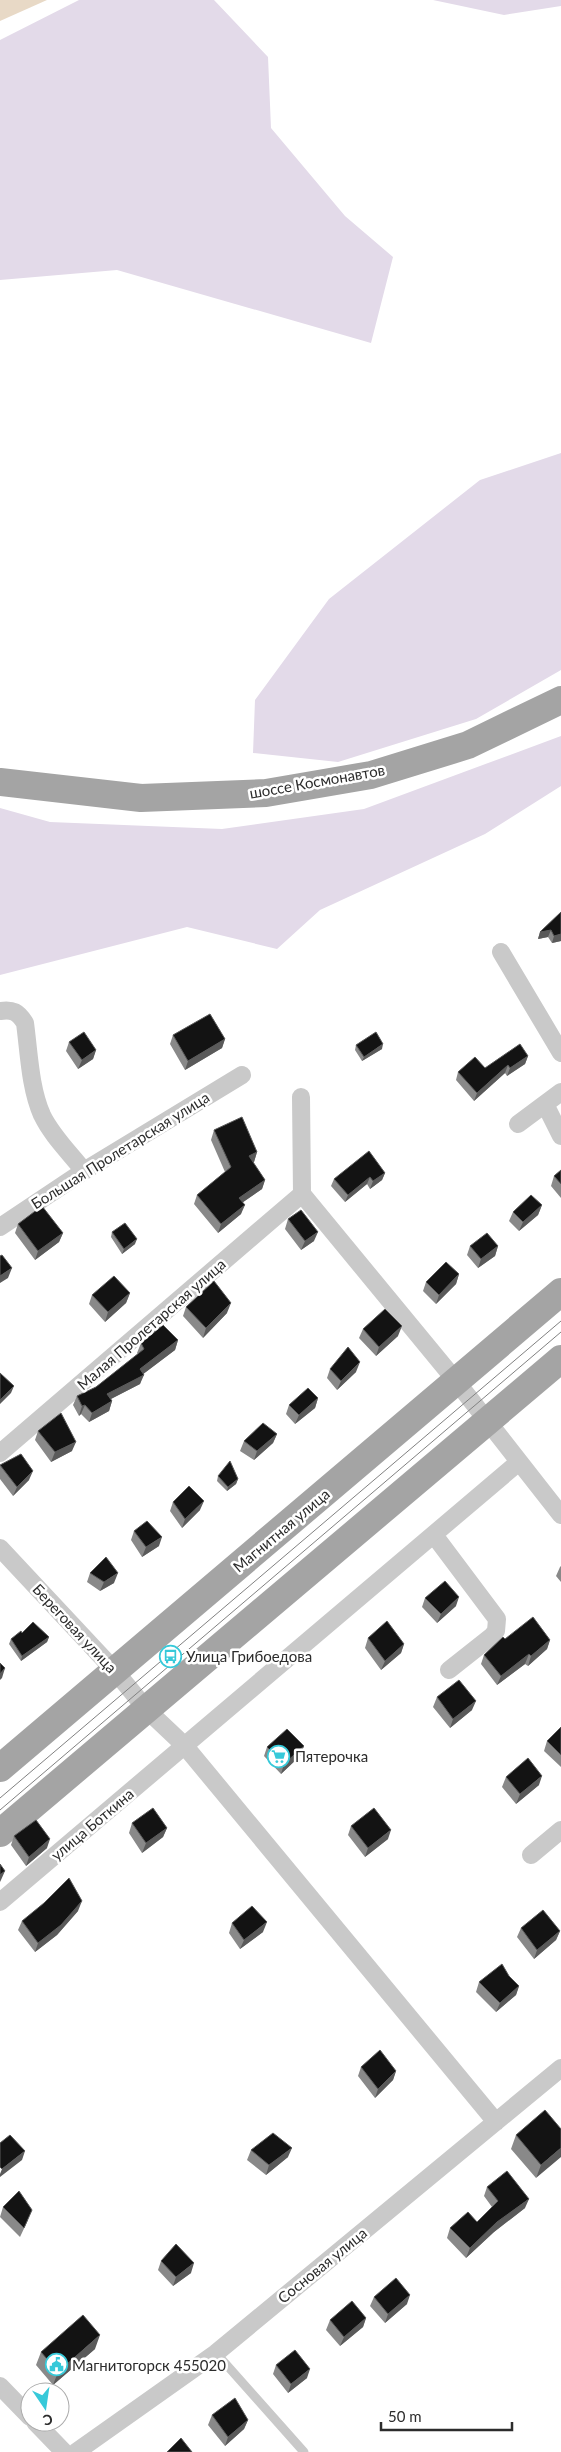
<svg xmlns="http://www.w3.org/2000/svg" width="561" height="2452" font-family="Lato,sans-serif">
<rect width="100%" height="100%" fill="#fff"/>
<!-- green -->
<path fill="#e3dae9" d="M79,0H214L268,57L271,128L345,216L393,257L371,343L117,270L0,280V40Z
M433,0H561V6L504,15Z
M561,453V670L476,719L338,762L253,753L255,700L329,599L480,480Z
M561,736V786L485,834L320,910L277,949L187,927L0,975V808L50,822L222,829L364,809Z"/>
<!-- water -->
<path fill="#e8d9c6" d="M0,0H47L0,21Z"/>
<g fill="none" stroke-linecap="round" stroke-linejoin="round">
<!-- service -->
<path stroke="#c9c9c9" stroke-width="9" d="M216,2353L304,2452"/>
<!-- minor -->
<path stroke="#c9c9c9" stroke-width="18" d="M501,952L561,1053
M0,1011C13,1009 18,1012 25,1023C29,1053 30,1088 42,1115C52,1136 70,1153 84,1171
M301,1097L302,1194L456,1381L561,1515
M545,1104L561,1136
M518,1124L561,1092
M0,1227L84,1171L242,1075
M0,1453L302,1194
M434,1535L497,1619L496,1631L492,1636L449,1670
M0,1548L115,1671L147,1710L184,1745L496,2122
M531,1855L561,1830
M0,1902L519,1462
M0,2386L30,2417
M35,2422L64,2452
M76,2452L216,2353L561,2068"/>
<!-- primary -->
<path stroke="#a4a4a4" stroke-width="28" d="M0,782L141,798L266,793L371,775L468,745L561,700
M0,1768L561,1292
M0,1833L561,1359"/>
<!-- tram -->
<path stroke="#818181" stroke-width="1" d="M0,1798L561,1321
M0,1810L561,1332"/>
</g>
<!-- wall -->
<path fill="#898989" d="M561,912V941L552,943L548,937L538,939L540,932Z
M173,1035L225,1039L222,1048L185,1070L170,1044Z
M69,1042L96,1050L93,1059L78,1069L66,1051Z
M356,1045L382,1049L362,1061L355,1050Z
M528,1056L525,1064L507,1076L505,1073L474,1101L456,1080L458,1072L485,1068Z
M214,1130L257,1152L254,1162H253L265,1180L262,1189L243,1202L241,1214L218,1233L194,1204L197,1195L225,1172L211,1140Z
M561,1170V1198L551,1186L554,1176Z
M385,1173L382,1180L370,1189L367,1184L345,1202L331,1186L334,1179Z
M542,1205L538,1215L519,1231L509,1221L513,1212Z
M288,1219L314,1241L301,1250L285,1229Z
M18,1224L63,1233L59,1242L35,1260L15,1233Z
M112,1232L135,1244L122,1254L111,1237Z
M470,1246H498L495,1256L478,1268L467,1255Z
M459,1274L456,1284L436,1304L423,1291L426,1282Z
M130,1293L126,1303L105,1322L89,1304L92,1295Z
M186,1307L227,1313L203,1338L183,1316Z
M363,1329L398,1336L376,1356L359,1338Z
M178,1340L175,1350L143,1374L140,1384L111,1399L112,1401L109,1411L89,1422L81,1414L79,1416L73,1405L77,1396L96,1387L138,1354L137,1353L141,1343Z
M330,1369L356,1372L337,1390L327,1378Z
M318,1398L315,1408L295,1424L286,1414L289,1405Z
M38,1431L72,1451L51,1462L35,1440Z
M277,1434L273,1443L254,1460L240,1451L244,1441Z
M0,1465L29,1480L13,1496L0,1479Z
M218,1476L238,1479L236,1484L227,1491L217,1481Z
M173,1502L200,1510L182,1528L170,1511Z
M134,1531L159,1546L142,1557L131,1540Z
M561,1566V1582L556,1576L560,1567Z
M90,1573L114,1583L100,1591L87,1582Z
M425,1598L456,1606L437,1623L422,1607Z
M22,1633L49,1637L47,1642L21,1661L9,1644L11,1639Z
M368,1638L404,1644L401,1653L381,1670L365,1648Z
M505,1639L550,1640L547,1649L528,1666L525,1664L497,1685L481,1664L484,1655Z
M437,1697L472,1710L450,1728L433,1707Z
M561,1727V1767L544,1751L547,1741Z
M304,1746L300,1756L281,1774L264,1756L267,1747Z
M506,1777L539,1785L516,1804L502,1787Z
M132,1823L167,1828L163,1837L142,1853L129,1833Z
M351,1826L388,1839L365,1857L348,1835Z
M14,1836L47,1848L26,1866L11,1845Z
M78,1911L57,1935L35,1952L18,1930L22,1921Z
M232,1923L263,1932L240,1949L229,1933Z
M521,1928L560,1931L556,1940L534,1959L517,1937Z
M509,1976L519,1986L516,1995L496,2012L476,1992L479,1982Z
M361,2067L396,2071L393,2080L375,2098L358,2076Z
M561,2129L536,2178L511,2149L516,2135Z
M251,2150L288,2157L266,2175L247,2160Z
M487,2187L525,2208L494,2232L466,2258L447,2238L450,2228L477,2222L492,2207L484,2196Z
M3,2207L28,2220L20,2237L0,2217Z
M161,2261L191,2273L173,2286L158,2270Z
M374,2297L407,2304L385,2323L370,2306Z
M366,2318L363,2327L340,2346L326,2330L330,2320Z
M95,2349L53,2385L36,2365L41,2352Z
M276,2365L307,2378L288,2393L273,2374Z
M212,2415L248,2420L244,2429L225,2446L208,2425Z"/>
<!-- shaded-wall -->
<path fill="#5a5a5a" d="M551,930L548,937L538,939L540,932Z
M561,934V941L552,943L554,936Z
M225,1039L222,1048L185,1070L188,1061Z
M383,1044L382,1049L362,1061L364,1057Z
M96,1050L93,1059L78,1069L82,1060Z
M528,1056L525,1064L507,1076L510,1068Z
M508,1065L505,1073L474,1101L477,1093Z
M257,1152L254,1162L245,1165L249,1156Z
M385,1173L382,1180L370,1189L373,1181Z
M370,1177L367,1184L345,1202L348,1195Z
M265,1180L262,1189L236,1207L239,1198Z
M245,1205L241,1214L218,1233L221,1224Z
M542,1205L538,1215L519,1231L523,1222Z
M318,1232L314,1241L301,1250L305,1241Z
M63,1233L59,1242L35,1260L38,1251Z
M137,1239L135,1244L122,1254L124,1249Z
M498,1246L495,1256L478,1268L481,1259Z
M12,1268L8,1278L0,1283V1276Z
M459,1274L456,1284L436,1304L439,1295Z
M130,1293L126,1303L105,1322L108,1312Z
M231,1303L227,1313L203,1338L206,1328Z
M402,1326L398,1336L376,1356L379,1347Z
M178,1340L175,1350L138,1378L144,1375L140,1384L103,1403L107,1394Z
M360,1362L356,1372L337,1390L341,1381Z
M14,1386L11,1393L0,1404V1400Z
M318,1398L315,1408L295,1424L299,1415Z
M112,1401L109,1411L89,1422L92,1413Z
M85,1405L81,1414L79,1416L82,1406Z
M277,1434L273,1443L254,1460L257,1451Z
M76,1442L72,1451L51,1462L55,1452Z
M33,1471L29,1480L13,1496L17,1487Z
M238,1479L236,1484L227,1491L228,1487Z
M204,1501L200,1510L182,1528L185,1519Z
M162,1537L159,1546L142,1557L146,1547Z
M118,1573L114,1583L100,1591L104,1582Z
M459,1597L456,1606L437,1623L441,1614Z
M49,1637L47,1642L21,1661L22,1656Z
M550,1640L547,1649L528,1666L531,1656Z
M404,1644L401,1653L381,1670L385,1661Z
M529,1654L525,1664L497,1685L501,1676Z
M5,1668L2,1678L0,1680V1674Z
M476,1701L472,1710L450,1728L453,1719Z
M304,1746L300,1756L281,1774L284,1764Z
M542,1776L539,1785L516,1804L520,1794Z
M167,1828L163,1837L142,1853L146,1843Z
M391,1830L388,1839L365,1857L368,1848Z
M50,1839L47,1848L26,1866L29,1857Z
M5,1871L1,1880L0,1882V1875Z
M82,1901L78,1911L57,1935L35,1952L38,1943Z
M267,1922L263,1932L240,1949L244,1940Z
M560,1931L556,1940L534,1959L537,1950Z
M519,1986L516,1995L496,2012L500,2003Z
M396,2071L393,2080L375,2098L378,2089Z
M292,2148L288,2157L266,2175L269,2165Z
M561,2148V2157L536,2178L541,2165Z
M25,2151L22,2160L0,2177V2174L2,2169Z
M529,2199L525,2208L494,2232L466,2258L470,2248L497,2222Z
M194,2263L191,2273L173,2286L176,2277Z
M410,2295L407,2304L385,2323L388,2314Z
M366,2318L363,2327L340,2346L344,2337Z
M100,2335L95,2349L53,2385L58,2372Z
M310,2369L307,2378L288,2393L291,2384Z
M248,2420L244,2429L225,2446L228,2437Z"/>
<!-- building -->
<path fill="#131313" stroke="#5a5a5a" d="M561,912V934L554,936L551,930L540,932Z
M210,1014L225,1039L188,1061L173,1035Z
M84,1032L96,1050L82,1060L69,1042Z
M376,1032L383,1044L364,1057L356,1045Z
M520,1044L528,1056L510,1068L508,1065L477,1093L458,1072L475,1057L485,1068Z
M242,1117L257,1152L249,1156L265,1180L239,1198L245,1205L221,1224L197,1195L231,1167L214,1130Z
M369,1151L385,1173L373,1181L370,1177L348,1195L334,1179Z
M561,1170V1184L554,1176Z
M531,1195L542,1205L523,1222L513,1212Z
M42,1206L63,1233L38,1251L18,1224Z
M301,1210L318,1232L305,1241L288,1219Z
M125,1223L137,1239L124,1249L112,1232Z
M487,1233L498,1246L481,1259L470,1246Z
M2,1255L12,1268L0,1276V1256Z
M446,1262L459,1274L439,1295L426,1282Z
M114,1276L130,1293L108,1312L92,1295Z
M214,1281L231,1303L206,1328L186,1307Z
M385,1309L402,1326L379,1347L363,1329Z
M163,1325L178,1340L140,1369L144,1375L107,1394L112,1401L92,1413L85,1405L82,1406L77,1396L96,1387L144,1349L141,1343Z
M348,1347L360,1362L341,1381L330,1369Z
M0,1373L14,1386L0,1400Z
M308,1388L318,1398L299,1415L289,1405Z
M61,1413L76,1442L55,1452L38,1431Z
M263,1423L277,1434L257,1451L244,1441Z
M21,1454L33,1471L17,1487L0,1465Z
M230,1461L238,1479L228,1487L218,1476Z
M189,1486L204,1501L185,1519L173,1502Z
M147,1521L162,1537L146,1547L134,1531Z
M106,1557L118,1573L104,1582L90,1573Z
M445,1581L459,1597L441,1614L425,1598Z
M533,1617L550,1640L531,1656L529,1654L501,1676L484,1655L503,1637L505,1639Z
M387,1621L404,1644L385,1661L368,1638Z
M33,1622L49,1637L22,1656L11,1639L21,1631L22,1633Z
M0,1663L5,1668L0,1674Z
M459,1680L476,1701L453,1719L437,1697Z
M561,1727V1755L547,1741Z
M287,1729L304,1746L284,1764L267,1747Z
M528,1758L542,1776L520,1794L506,1777Z
M153,1808L167,1828L146,1843L132,1823Z
M374,1808L391,1830L368,1848L351,1826Z
M36,1820L50,1839L29,1857L14,1836Z
M0,1864L5,1871L0,1875Z
M69,1878L82,1901L61,1925L38,1943L22,1921L44,1903Z
M252,1906L267,1922L244,1940L232,1923Z
M543,1910L560,1931L537,1950L521,1928Z
M502,1964L509,1976L519,1986L500,2003L479,1982Z
M380,2050L396,2071L378,2089L361,2067Z
M545,2110L561,2129V2148L541,2165L516,2135Z
M273,2133L292,2148L269,2165L251,2150Z
M10,2135L25,2151L2,2169L0,2167V2143Z
M507,2171L529,2199L497,2222L470,2248L450,2228L468,2212L477,2222L498,2201L487,2187Z
M19,2191L32,2210L24,2228L3,2207Z
M176,2244L194,2263L176,2277L161,2261Z
M396,2278L410,2295L388,2314L374,2297Z
M352,2301L366,2318L344,2337L330,2320Z
M83,2315L100,2335L58,2372L41,2352Z
M295,2350L310,2369L291,2384L276,2365Z
M235,2398L248,2420L228,2437L212,2415Z
M181,2438L192,2452H167Z"/>
<!-- icons -->
<defs>
<symbol id="bus-ring" viewBox="-11 -11 22 22"><circle r="9.5" fill="#fff" stroke="#37c9d9" stroke-width="1.5"/><path d="M-5-6H5V4H4V6H2V4H-2V6H-4V4H-5ZM-3.5-4V0h7V-4ZM-3.5 1.2v1.5H-2V1.2ZM2 1.2v1.5H3.5V1.2Z" fill="#37c9d9"/></symbol>
<symbol id="supermarket-ring" viewBox="-11 -11 22 22"><circle r="9.5" fill="#fff" stroke="#37c9d9" stroke-width="1.5"/><path d="M-6-5.5h2.5l.6 2H6L4.5 2H-2.5L-4.4-4H-6ZM-1.5 3.2a1.3 1.3 0 1 0 .1 0ZM3 3.2a1.3 1.3 0 1 0 .1 0Z" fill="#37c9d9"/></symbol>
<symbol id="civic-ring" viewBox="-11 -11 22 22"><circle r="9.5" fill="#fff" stroke="#37c9d9" stroke-width="1.5"/><path d="M-.6-6.5H3V-4.5H.6V-3L4-1V1h2V6H-6V1h2V-1L-.6-3ZM-1.2 2.5V6h2.4V2.5Z" fill="#37c9d9"/></symbol>
</defs>
<g fill-rule="evenodd">
<use href="#bus-ring" x="158" y="1644" width="25" height="25"/>
<use href="#supermarket-ring" x="266" y="1744" width="25" height="25"/>
<use href="#civic-ring" x="44" y="2352" width="25" height="25"/>
</g>
<g text-anchor="middle" dominant-baseline="central" stroke-width="5" stroke-linejoin="round" paint-order="stroke">
<!-- street labels -->
<g font-size="15" fill="#2c2c2c" stroke="#fff">
<text transform="translate(317 781) rotate(-10)">шоссе Космонавтов</text>
<text transform="translate(120 1150) rotate(-32)">Большая Пролетарская улица</text>
<text transform="translate(151 1324) rotate(-41)">Малая Пролетарская улица</text>
<text transform="translate(281 1530) rotate(-40)">Магнитная улица</text>
<text transform="translate(75 1628) rotate(47)">Береговая улица</text>
<text transform="translate(92 1824) rotate(-40)">улица Боткина</text>
<text transform="translate(322 2265) rotate(-39)">Сосновая улица</text>
</g>
<!-- poi labels -->
<g font-size="15" fill="#2c2c2c" stroke="#fff" text-anchor="start">
<text x="186" y="1656">Улица Грибоедова</text>
<text x="295" y="1756">Пятерочка</text>
<text x="72" y="2365">Магнитогорск 455020</text>
</g>
</g>
<!-- north arrow -->
<g transform="translate(45 2407) rotate(167)"><circle r="24" fill="#ffffff" stroke="#ababab"/>
<path d="M0-4L9 19L0 12L-9 19Z" fill="#37c9d9"/>
<text y="-8" font-size="14" font-weight="bold" text-anchor="middle" fill="#2c2c2c">С</text>
</g>
<!-- scale -->
<path d="M381 2422v8h131v-8" fill="none" stroke="#2c2c2c" stroke-width="2.5"/>
<text x="388" y="2422" font-size="15" fill="#2c2c2c" stroke="#ffffff" stroke-width="4" paint-order="stroke">50 m</text>
</svg>
